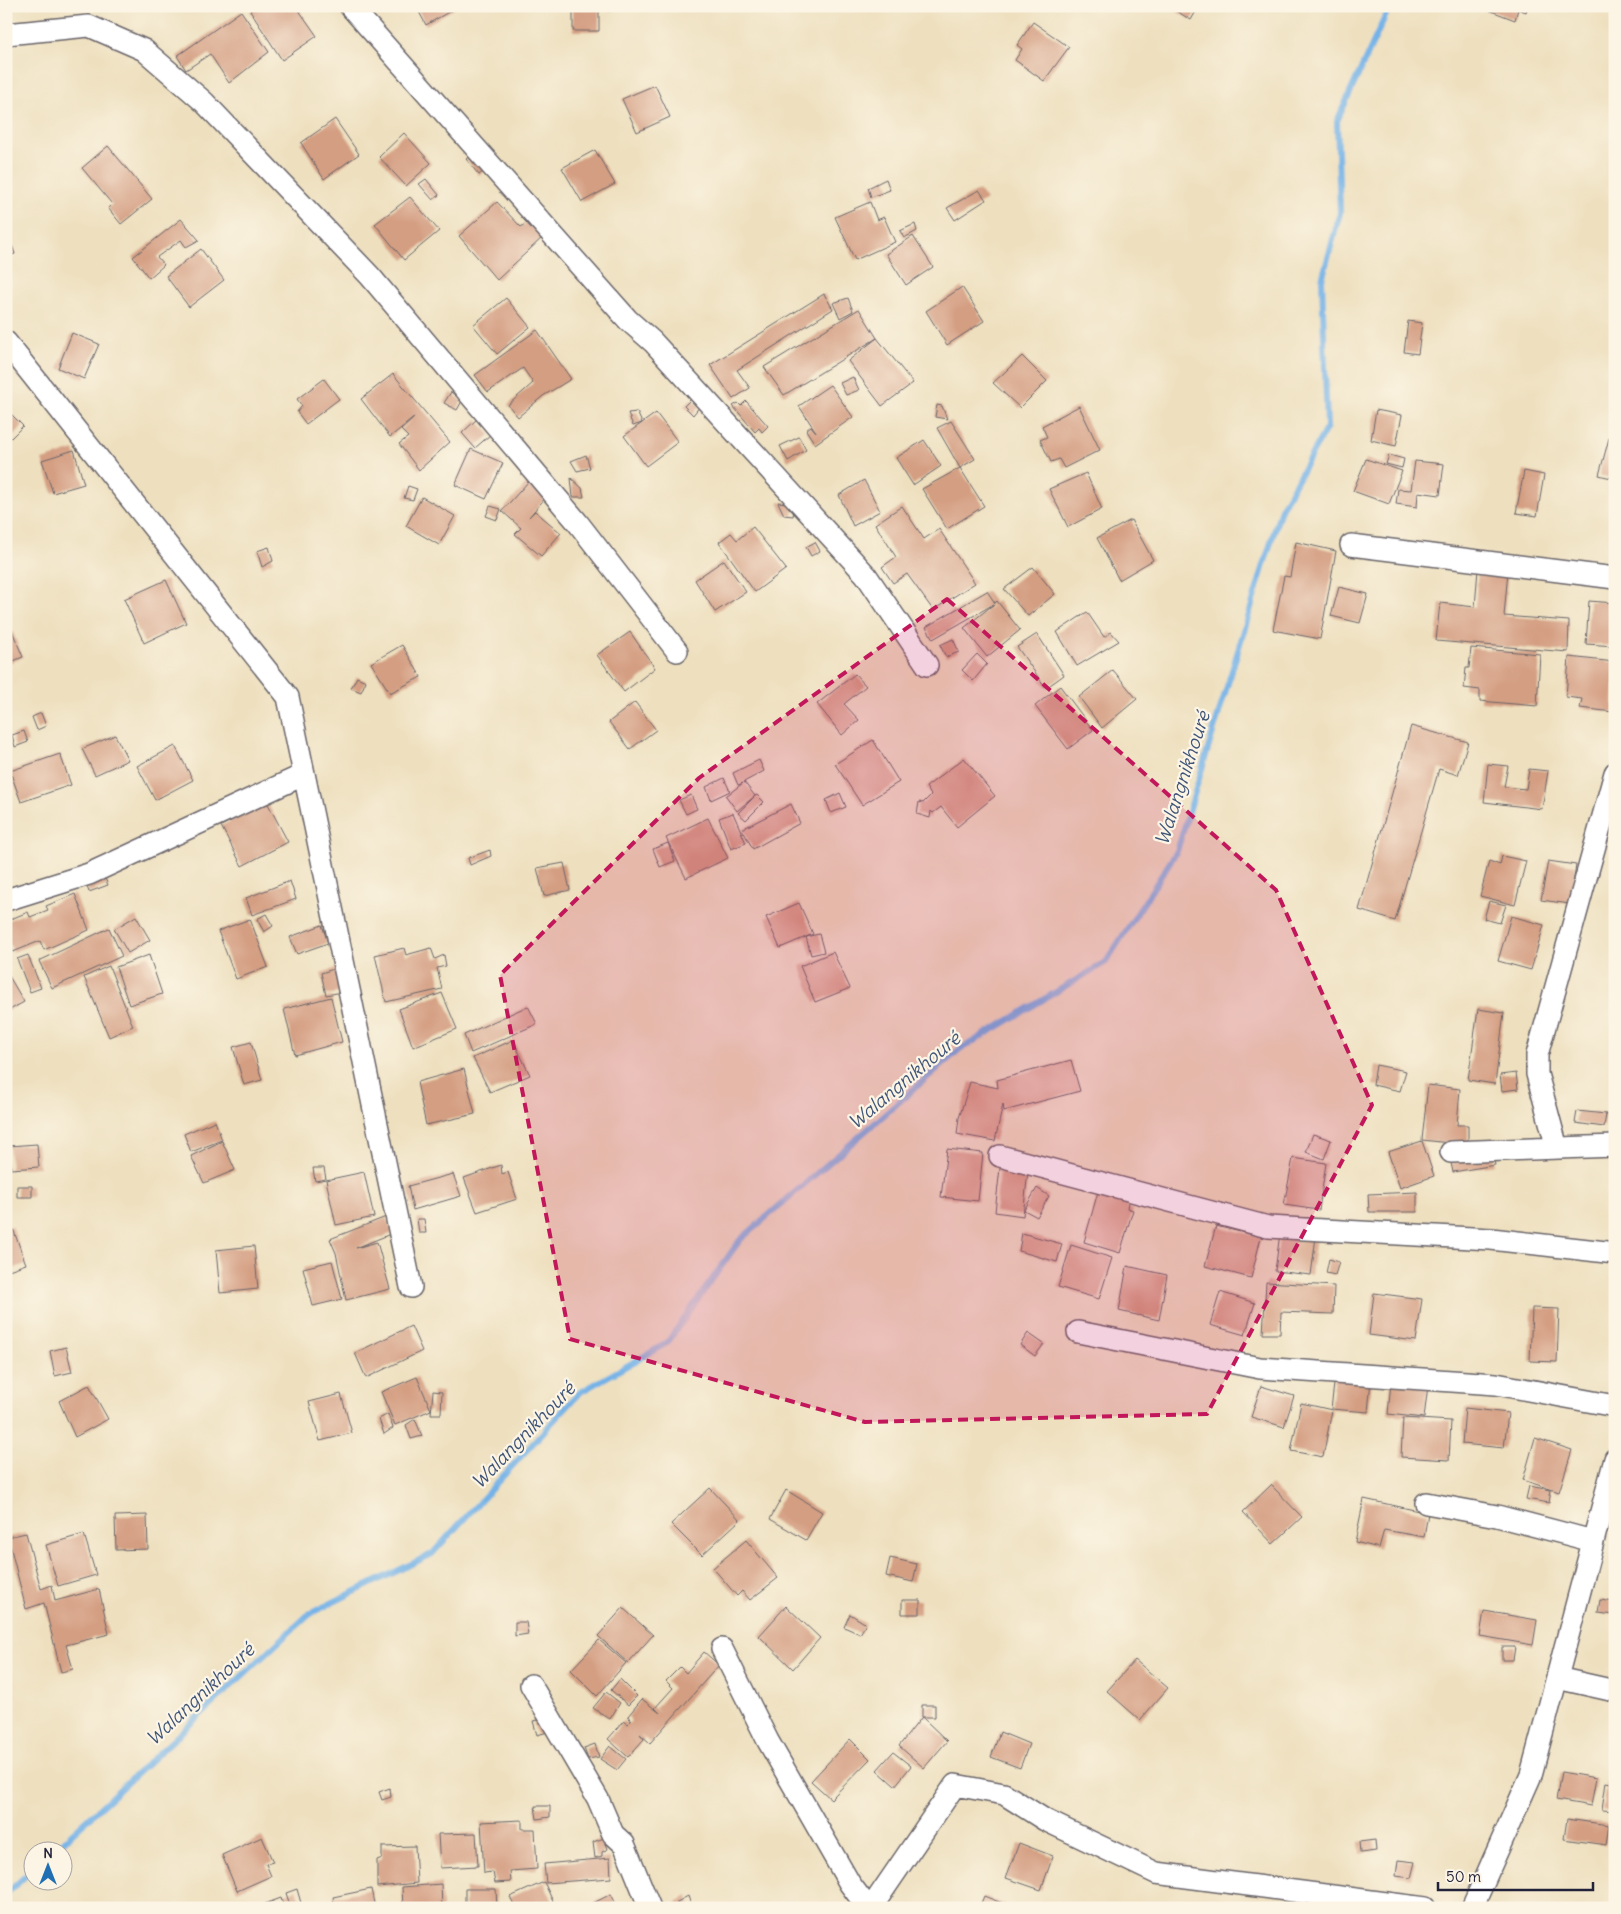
<svg xmlns="http://www.w3.org/2000/svg" width="1621" height="1914" font-family="Delius,sans-serif">
<rect width="100%" height="100%" fill="#fcf5e5"/>
<filter id="ink" filterUnits="userSpaceOnUse"><feTurbulence type="fractalNoise" baseFrequency=".02" numOctaves="2"/><feDisplacementMap in="SourceGraphic" scale="10" xChannelSelector="R" yChannelSelector="G"/><feConvolveMatrix kernelMatrix="1 2 1 2 8 2 1 2 1" color-interpolation-filters="sRGB"/></filter>
<filter id="wash" filterUnits="userSpaceOnUse"><feTurbulence type="fractalNoise" baseFrequency=".0096" numOctaves="4" result="noise"/><feDisplacementMap in="SourceGraphic" scale="20" xChannelSelector="R" yChannelSelector="G"/><feGaussianBlur stdDeviation="1.12" result="paint"/><feColorMatrix in="noise" values="0 0 0 0 0 0 0 0 0 0 0 0 0 0 0 0 0 1.4 0 .05"/><feComposite in="paint" operator="in"/></filter>
<g filter="url(#wash)">
<rect width="100%" height="100%" fill="#eee0bf"/>
<g fill="none" stroke-linecap="round" stroke-linejoin="round">
<!-- stream -->
<path stroke="#74b2e7" stroke-width="6" d="M52,1852L309,1614L432,1554L579,1393L667,1343L740,1240L959,1050L1106,962L1177,851L1281,509L1327,427L1322,280L1340,213L1337,121L1390,6
M6,1894L32,1870"/>
</g>
<g id="blocks">
<!-- building -->
<path fill="#d49e82" d="M256,6H296L317,36L282,60L250,11Z
M416,6H459L426,25Z
M573,6H611V11L599,9V31H573Z
M1168,6H1199L1191,20Z
M1487,6H1528L1526,12L1518,9L1515,20L1486,9Z
M241,11L269,52L229,83L210,54L186,70L177,56Z
M1033,22L1069,47L1044,81L1015,60L1022,49L1017,45Z
M655,85L670,117L637,132L622,99Z
M335,119L359,154L324,179L301,143Z
M404,133L431,163L406,186L379,157Z
M108,146L152,199L121,224L108,208L112,204L82,168Z
M477,150L490,166L479,175L466,159Z
M595,150L615,184L582,202L562,168Z
M426,179L439,195L433,200L419,184Z
M886,179L890,190L871,197L868,188Z
M979,190L986,200L955,220L947,208Z
M410,197L439,231L404,260L375,224Z
M497,202L521,227L530,220L544,236L497,280L459,236Z
M870,202L877,220L884,217L895,242L855,260L835,217Z
M181,219L199,240L186,247L181,240L157,257L164,265L149,278L133,257Z
M915,224L917,231L904,238L900,231Z
M6,229L15,254L6,257Z
M913,236L933,267L906,285L886,254Z
M201,249L224,280L189,307L166,276Z
M962,287L984,321L947,345L926,311Z
M824,294L833,309L737,370L750,388L733,399L710,365Z
M506,298L530,327L497,354L473,325Z
M848,298L853,311L840,318L833,303Z
M859,309L877,338L784,395L764,367Z
M1408,321L1422,323L1418,354L1404,352Z
M537,330L571,379L543,396L518,417L508,405L533,383L523,368L488,392L475,375Z
M72,333L99,344L84,379L58,368Z
M877,338L913,383L882,406L848,361Z
M1022,356L1047,381L1020,408L993,383Z
M393,374L450,442L419,470L399,444L408,437L401,430L415,417L390,437L361,399Z
M853,377L859,390L846,395L840,383Z
M324,379L339,399L306,424L297,412L302,406L297,399Z
M830,385L853,417L815,444L806,430L811,426L816,432L799,406Z
M451,392L462,401L457,410L444,403Z
M691,399L700,406L693,415L684,406Z
M746,401L768,426L762,432L759,428L755,432L733,406L738,403L741,406Z
M937,405L942,406L947,419L935,417Z
M1079,406L1100,450L1064,468L1059,459L1051,462L1040,440L1047,437L1042,426Z
M6,409L23,426L6,443Z
M1376,410L1402,415L1396,446L1371,440Z
M637,412L642,423L633,426L628,413Z
M656,413L678,442L646,466L624,436Z
M477,419L490,435L475,448L462,433Z
M951,421L975,459L960,468L984,506L947,529L922,489L960,468L937,428Z
M1611,431H1615V479L1599,475Z
M799,437L806,450L788,461L780,446Z
M924,440L941,466L913,485L896,458Z
M471,449L503,463L486,499L455,485Z
M74,450L84,484L53,493L42,460Z
M586,455L590,468L577,471L571,461Z
M1389,455L1404,459L1402,468L1386,464Z
M1366,459L1402,471L1389,504L1353,491Z
M1415,461L1444,464L1440,495L1418,492L1417,507L1396,504L1398,489L1411,490Z
M1524,471L1544,475L1537,516L1516,513Z
M1086,473L1102,509L1068,527L1049,489Z
M571,478L582,488L584,497H573Z
M864,480L880,511L853,526L839,495Z
M528,482L546,497L529,517L535,511L561,533L541,556L515,534L521,528L502,511Z
M408,486L417,489L413,500L404,498Z
M422,497L455,516L439,545L406,526Z
M778,502L795,504L793,516L784,515Z
M490,506L501,509L497,520L486,516Z
M902,506L924,539L939,529L975,583L933,610L907,574L893,583L882,567L896,557L875,524Z
M1131,520L1153,560L1119,580L1097,538Z
M753,527L786,569L755,592L719,542L731,533L737,540Z
M815,542L820,551L811,556L806,547Z
M1296,542L1336,551L1320,639L1273,630L1284,576L1290,577Z
M269,547L273,561L262,567L257,551Z
M724,560L746,592L715,612L695,580Z
M1033,567L1055,594L1028,616L1004,589Z
M1478,569L1508,571L1504,616L1569,621L1568,652L1436,641L1440,603L1475,607Z
M166,580L186,623L144,643L124,599Z
M1339,587L1368,594L1360,623L1331,616Z
M987,591L995,603L997,601L1020,630L987,657L964,628L994,604L933,639L926,627Z
M1589,601L1615,603V646L1586,644Z
M1087,612L1104,637L1111,632L1119,641L1077,666L1057,632Z
M10,626L23,657L6,664V627Z
M630,632L655,668L624,692L597,655Z
M1037,634L1064,675L1046,688L1017,647Z
M953,639L959,652L946,657L940,645Z
M402,645L421,677L390,693L371,663Z
M1471,648L1540,654L1537,706L1480,701V690L1464,688L1466,668H1469Z
M977,654L987,664L973,681L962,670Z
M1569,657L1615,662L1613,712L1580,708L1582,699L1566,697Z
M1113,670L1137,699L1102,728L1079,697Z
M855,674L866,686L844,704L859,720L842,735L817,704Z
M357,677L366,681L361,692L351,688Z
M1060,686L1093,730L1068,749L1035,706Z
M635,702L656,730L630,749L609,722Z
M41,713L46,726L37,730L32,717Z
M1411,726L1468,742L1458,775L1439,769L1395,921L1359,910Z
M24,731L28,742L15,747L12,735Z
M115,735L128,760L95,775L82,749Z
M873,740L899,782L862,805L835,764Z
M175,746L193,780L155,800L137,766Z
M60,754L71,785L21,802L10,771Z
M964,758L995,796L957,827L941,807L933,813L931,811L930,818L917,814L919,802L923,803L931,795L926,787Z
M759,760L764,771L744,782L755,796L757,795L764,802L746,820L738,813L755,796L737,811L726,796L743,783L738,785L733,773Z
M1488,764L1508,766L1504,787L1526,789L1529,769L1548,771L1542,809L1484,802Z
M724,778L730,791L711,800L706,787Z
M840,793L846,807L831,813L826,800Z
M691,795L697,809L686,814L679,800Z
M267,802L288,842L242,866L221,826Z
M791,804L800,823L753,849L742,829Z
M733,813L746,843L731,849L719,818Z
M708,818L728,858L686,878L666,838Z
M668,843L675,861L660,867L653,849Z
M490,850L491,856L470,865L468,858Z
M1502,856L1526,861L1515,905L1480,896L1489,861L1500,865Z
M1548,861L1576,865L1570,904L1541,900Z
M564,863L570,890L544,896L537,868Z
M102,872L108,885L89,892L84,879Z
M290,881L296,899L252,915L246,898Z
M75,894L89,930L44,950L40,941L13,952L6,936V921L28,912L30,917L48,910L46,906Z
M1489,901L1506,905L1500,923L1484,919Z
M799,903L813,934L780,948L766,917Z
M266,914L273,926L264,932L257,919Z
M136,916L150,940L128,953L114,929Z
M1511,916L1544,925L1531,970L1498,961Z
M250,919L268,967L236,979L218,931Z
M322,925L328,943L297,954L290,937Z
M109,928L122,956L52,988L39,961Z
M819,934L824,952L811,955L806,937Z
M404,948L406,955L431,948L435,959L444,955L446,966L437,968L442,989L386,1002L375,955Z
M833,952L850,988L815,1002L800,966Z
M28,955L41,988L30,992L17,959Z
M149,955L162,994L129,1005L116,967Z
M109,966L133,1026L109,1037L84,977Z
M337,968L342,992L326,995L321,973Z
M6,971L24,1002L6,1012Z
M442,993L457,1029L413,1047L399,1009Z
M331,997L342,1042L295,1055L284,1009Z
M528,1006L537,1024L471,1053L464,1035Z
M1478,1009L1504,1013L1495,1084L1468,1080Z
M513,1040L530,1075L490,1092L473,1058Z
M251,1042L262,1080L244,1085L233,1047Z
M1071,1060L1080,1091L1004,1111L1003,1104L995,1141L957,1134L959,1118L970,1082L998,1088L997,1080Z
M1376,1065L1406,1071L1400,1091L1373,1085Z
M464,1069L475,1114L426,1125L417,1082Z
M1516,1073L1518,1089L1502,1091L1500,1075Z
M1428,1085L1460,1089L1457,1125H1468V1145L1422,1140Z
M1577,1111L1606,1114L1604,1127L1575,1123Z
M215,1121L222,1140L191,1152L184,1134Z
M1313,1134L1331,1140L1324,1159L1306,1152Z
M222,1141L235,1170L204,1183L191,1156Z
M1422,1141L1434,1176L1400,1188L1388,1152Z
M37,1144L39,1167L11,1169L9,1146Z
M947,1149L983,1153L978,1201L941,1197Z
M1493,1156L1495,1165L1453,1172L1451,1163Z
M1293,1158L1326,1163L1319,1210L1284,1205Z
M501,1165L502,1174L508,1172L517,1199L477,1212L464,1178Z
M313,1168H324L326,1179L315,1181Z
M1000,1168L1028,1171L1023,1216L995,1212Z
M364,1172L374,1217L336,1225L326,1180Z
M453,1174L461,1196L413,1210L408,1186Z
M17,1186H32V1197H17Z
M1037,1188L1049,1196L1037,1217L1024,1210Z
M1099,1188L1129,1197L1127,1208L1133,1210L1120,1253L1084,1242Z
M1417,1192V1212H1369L1368,1194Z
M386,1217L393,1233L356,1248L377,1242L390,1289L346,1300L336,1253L330,1239Z
M417,1219H424L426,1233H419Z
M12,1226L26,1264L6,1271V1228Z
M1216,1226L1261,1237L1251,1278L1205,1266Z
M1022,1233L1062,1244L1057,1262L1019,1251Z
M1280,1233L1316,1237L1311,1275L1275,1271Z
M1071,1245L1112,1258L1099,1299L1058,1287Z
M254,1246L258,1289L220,1293L216,1250Z
M1329,1259L1339,1262L1335,1275L1326,1273Z
M332,1261L342,1299L313,1306L303,1268Z
M1127,1266L1167,1275L1159,1320L1119,1311Z
M1266,1282L1334,1286L1333,1314L1281,1312L1280,1334H1263Z
M1220,1292L1255,1303L1245,1335L1210,1325Z
M1374,1293L1422,1299L1416,1341L1369,1335Z
M1532,1308L1559,1309L1557,1362L1530,1361Z
M411,1326L422,1351L366,1378L355,1353Z
M1028,1333L1044,1344L1035,1356L1020,1345Z
M66,1347L72,1372L55,1376L50,1351Z
M1335,1376L1371,1380L1368,1412L1331,1409Z
M417,1377L431,1410L395,1425L381,1392Z
M1391,1382L1428,1385L1424,1418L1388,1414Z
M89,1385L108,1419L75,1437L59,1401Z
M1261,1386L1294,1396L1284,1427L1251,1417Z
M433,1391L442,1392L441,1414H431Z
M341,1394L352,1433L320,1441L309,1402Z
M1301,1403L1332,1410L1323,1457L1291,1451Z
M1465,1408L1508,1413L1504,1448L1462,1444Z
M388,1414L393,1428L384,1434L379,1419Z
M1403,1418L1451,1421L1449,1460L1401,1457Z
M415,1419L422,1436L411,1439L406,1425Z
M1535,1438L1572,1450L1559,1492L1523,1480Z
M1271,1485L1302,1517L1273,1544L1243,1512Z
M1529,1486L1551,1490L1549,1503L1526,1499Z
M710,1488L740,1520L702,1555L671,1524Z
M786,1490L822,1512L806,1540L770,1519Z
M1364,1499L1428,1513L1424,1537L1384,1530L1379,1548L1355,1542Z
M147,1515L148,1549L116,1550L115,1516Z
M26,1533L41,1589L52,1585L55,1601L99,1589L109,1634L66,1645L73,1669L61,1672L44,1603L26,1609L8,1537Z
M84,1534L96,1575L58,1586L46,1545Z
M746,1540L778,1578L750,1600L742,1591L737,1596L713,1568Z
M890,1558L917,1564L913,1582L886,1576Z
M902,1600H920V1614H902Z
M1600,1600L1615,1602V1615L1598,1613Z
M786,1606L820,1638L793,1669L759,1636Z
M623,1608L653,1635L628,1663L598,1636Z
M1484,1611L1537,1620L1533,1645L1480,1636Z
M850,1614L866,1624L860,1634L844,1627Z
M515,1622H526L528,1634L515,1636Z
M599,1640L626,1663L597,1696L571,1670Z
M1502,1647H1515L1513,1660H1502Z
M704,1652L719,1665L650,1743L640,1734L644,1739L628,1757L608,1739L624,1721L628,1724L631,1721L628,1716L642,1699L660,1713L655,1708L673,1688L666,1681L680,1667L686,1673Z
M1135,1660L1168,1688L1140,1720L1107,1691Z
M620,1679L637,1696L628,1705L611,1690Z
M606,1692L620,1703L610,1719L593,1708Z
M922,1705H935V1717H922L947,1741L924,1768L899,1746L922,1717Z
M544,1719L548,1732L537,1735L533,1721Z
M1000,1732L1029,1744L1020,1768L991,1757Z
M850,1739L870,1759L831,1799L811,1781Z
M595,1744L599,1757L588,1759L584,1748Z
M610,1746L626,1759L617,1770L600,1759Z
M893,1752L911,1766L895,1786L877,1770Z
M1561,1772L1596,1778L1591,1806L1556,1800Z
M1606,1782L1615,1784V1811L1602,1810Z
M390,1788L391,1797L382,1800L379,1792Z
M535,1806H550V1817L537,1819Z
M1567,1819L1609,1825L1606,1845L1564,1839Z
M522,1820V1829H535L537,1869L510,1871L511,1882L495,1883L493,1872L484,1873L481,1822Z
M476,1833L478,1866L440,1868L438,1834Z
M262,1837L273,1862L266,1864L271,1876L237,1891L222,1855Z
M604,1838L608,1849L602,1852V1856L595,1858L593,1842Z
M1375,1840L1376,1851L1360,1853L1359,1842Z
M1019,1843L1053,1856L1041,1890L1006,1878Z
M415,1846L417,1883L377,1887V1860L382,1858V1847Z
M610,1858L611,1878L546,1883L544,1864Z
M1398,1860L1415,1862L1411,1878L1396,1876Z
M544,1882L556,1908H515L510,1897Z
M441,1884L442,1908H403L402,1887Z
M297,1889L301,1903L290,1905L286,1893Z
M371,1889L375,1908H335L333,1897Z
M465,1889H496L497,1908H465Z
M611,1894L618,1908H584Z
M688,1896L691,1905L678,1908L677,1902Z
M984,1896L1014,1908H979Z
M281,1898L284,1908H254Z"/>
</g>
</g>
<g filter="url(#ink)">
<use href="#blocks" fill-opacity="0" stroke="#696469" stroke-width="1"/>
<g fill="none" stroke-linecap="round" stroke-linejoin="round">
<defs>
<path id="minor" d="M350,6L628,320L653,342L866,575L927,665
M6,34L89,26L144,50L204,102L370,276L578,523L677,651
M6,342L288,697L411,1287
M1351,545L1615,578
M6,900L89,874L303,775
M1557,1148L1537,1074V1055L1615,773
M1451,1152L1615,1146
M1000,1156L1268,1227L1491,1239L1615,1253
M1078,1332L1260,1368L1496,1384L1615,1406
M1426,1503L1497,1516L1593,1541
M722,1649L768,1741L850,1884L868,1908
M1557,1678L1615,1691
M531,1685L598,1799L613,1834L624,1844L650,1908
M871,1908L955,1785L1004,1794L1045,1820L1156,1873L1425,1908
M1472,1908L1531,1775L1615,1459"/>
</defs>
<!-- minor casing -->
<use href="#minor" stroke="#696469" stroke-width="24"/>
<!-- minor -->
<use href="#minor" stroke="#fff" stroke-width="21"/>
</g>
</g>
<!-- marked area -->
<path fill="#c2185b" fill-opacity="0.2" stroke="#c2185b" stroke-width="4" stroke-dasharray="10 6" stroke-linejoin="round" d="M947,599L1276,890L1372,1105L1207,1414L865,1422L570,1339L500,975L699,778Z"/>
<g text-anchor="middle" dominant-baseline="central" stroke-width="4.5" stroke-linejoin="round" paint-order="stroke">
<!-- water labels -->
<g font-size="19" font-style="italic" fill="#3f5477" stroke="#fcf5e5">
<text transform="translate(1182 778) rotate(-72)">Walangnikhouré</text>
<text transform="translate(904 1080) rotate(-40)">Walangnikhouré</text>
<text transform="translate(523 1435) rotate(-46)">Walangnikhouré</text>
<text transform="translate(200 1694) rotate(-43)">Walangnikhouré</text>
</g>
</g>
<!-- margin -->
<rect width="1621" height="1914" fill="none" stroke="#fcf5e5" stroke-width="25"/>
<!-- north arrow -->
<g transform="translate(48 1866)"><circle r="24" fill="#fcf5e5" stroke="#a5a1a1"/>
<path d="M0-4L9 19L0 12L-9 19Z" fill="#1f6fb2"/>
<text y="-8" font-size="14" font-weight="bold" text-anchor="middle" fill="#22223b">N</text>
</g>
<!-- scale -->
<path d="M1438 1882v8h155v-8" fill="none" stroke="#22223b" stroke-width="2.5"/>
<text x="1446" y="1882" font-size="15" fill="#22223b" stroke="#fcf5e5" stroke-width="4" paint-order="stroke">50 m</text>
</svg>
